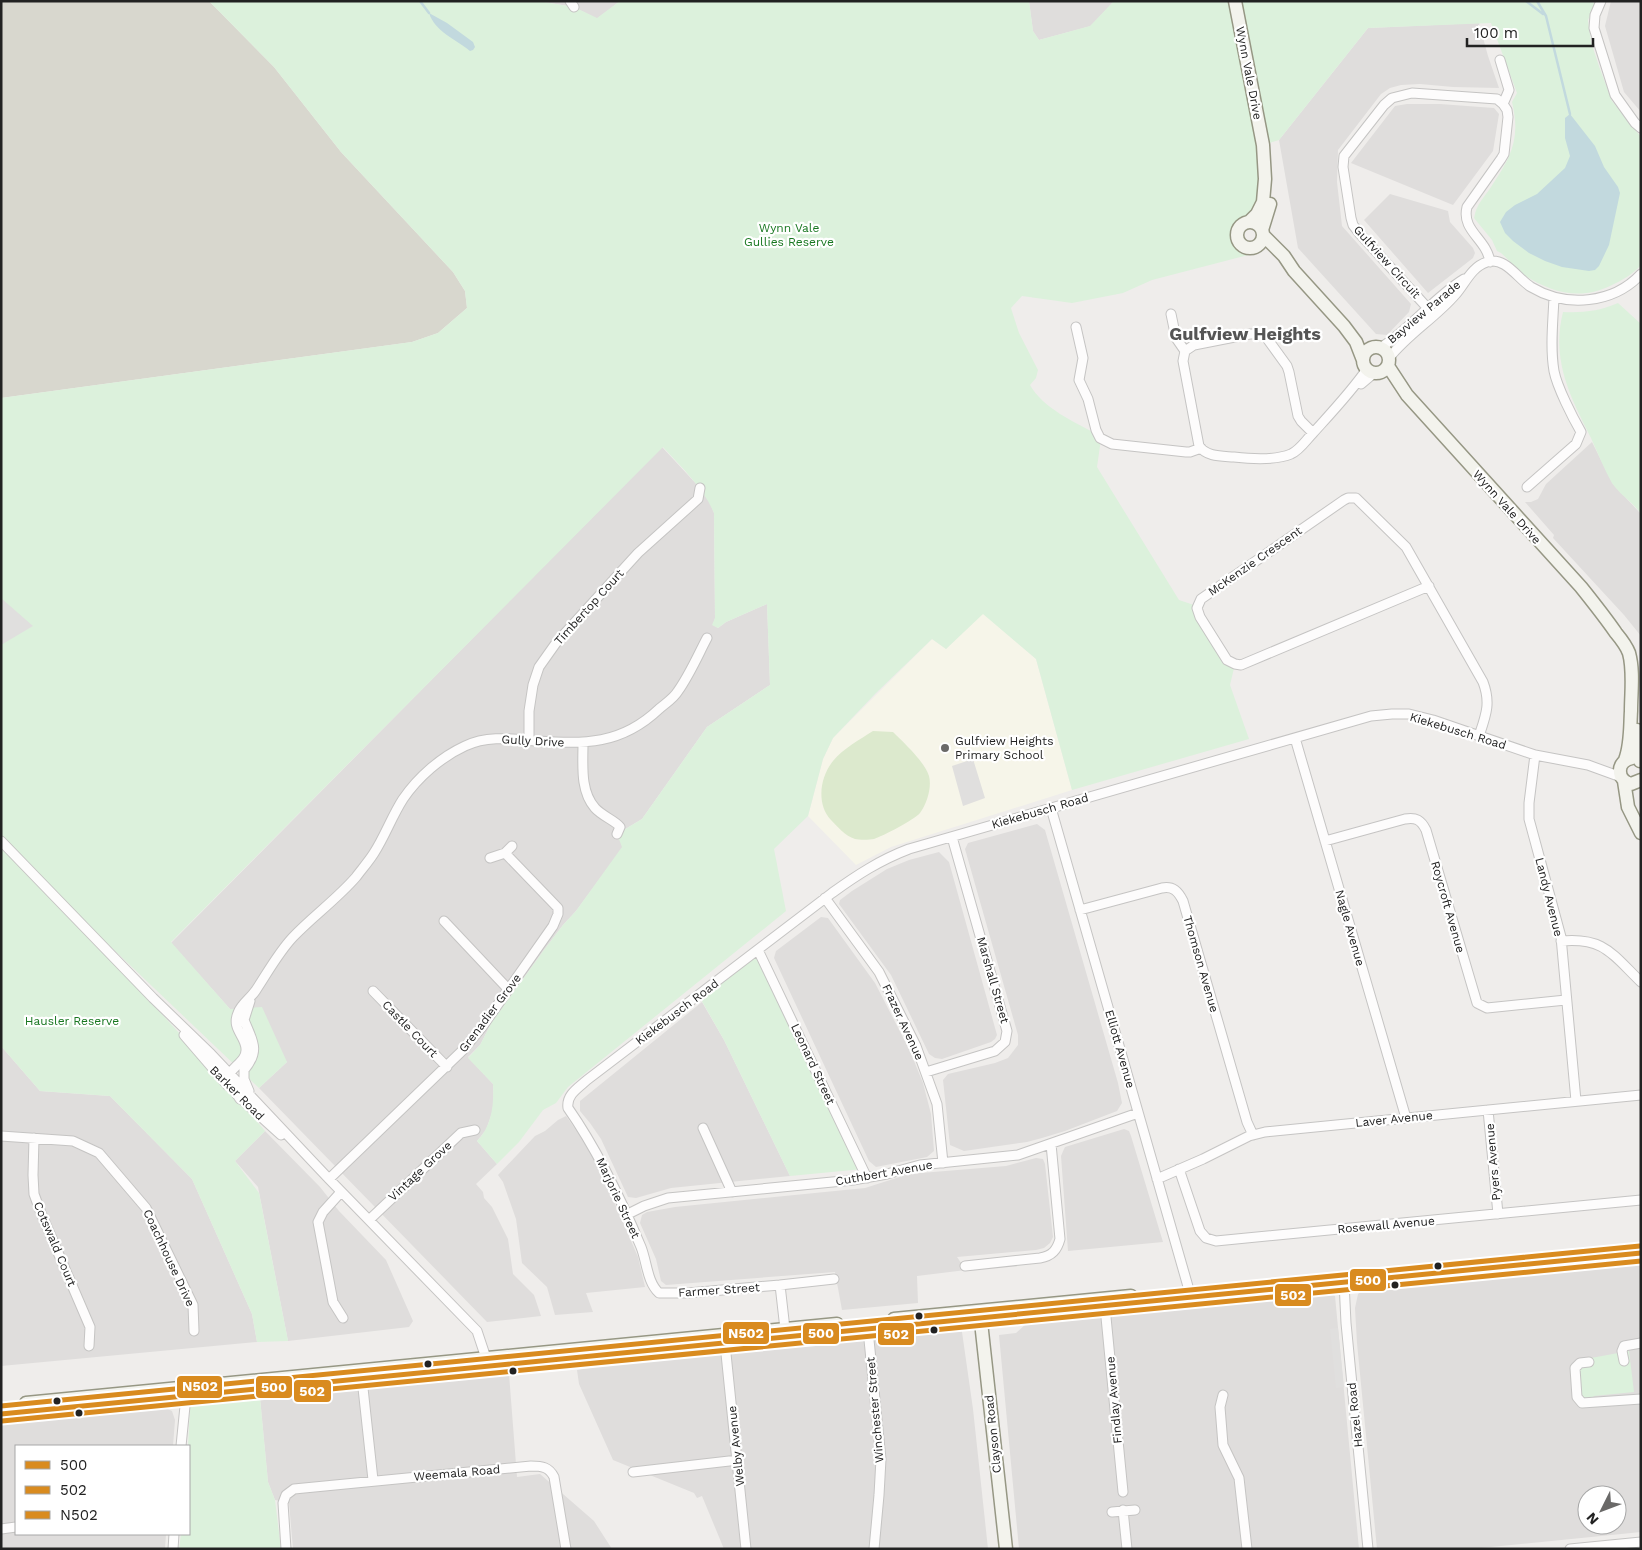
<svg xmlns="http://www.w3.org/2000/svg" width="1642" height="1550" font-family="'Work Sans',sans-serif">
<rect width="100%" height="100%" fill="#efedeb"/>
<!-- residential -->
<path fill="#dfdddc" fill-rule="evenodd" d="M538,1H620L597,19L574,7Z
M1029,1H1114L1091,26L1039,40L1033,31Z
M1611,1H1641V112L1624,92L1605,26Z
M1479,23L1488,56L1499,88L1453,87L1420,84L1401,85L1390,88L1381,94L1338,150L1337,182L1342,226L1411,304L1409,312L1387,335L1376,334L1298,248L1279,140L1368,28Z
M1407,104H1440L1494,108L1499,114L1493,151L1453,205L1351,163L1395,106Z
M1390,194L1448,211L1450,222L1473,248L1475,253L1473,258L1428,293L1364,220Z
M1592,442L1613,484L1641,514V636L1624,615L1553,538L1554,535L1525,502H1531L1538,499L1546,484Z
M662,447L700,488L709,500L714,513L715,618L713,625L718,628L726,622L767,604L770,685L707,727L642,819L617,834L623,847L576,911L563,925L544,950L492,1022L480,1045L468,1057L493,1084L494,1107L486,1130L477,1141L497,1164L476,1184L483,1192L484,1198L492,1207L508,1239L513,1274L534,1295L541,1316L487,1322L259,1088L287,1062L230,1009L171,943Z
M1037,824L1045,830L1118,1083L1122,1103L1117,1111L1065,1131L1042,1138L1027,1142L964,1151L950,1145L943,1080L948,1074L995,1063L1008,1058L1018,1045V1035L965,849L968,843Z
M939,852L949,862L997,1035L995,1039L991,1042L942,1059L935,1058L929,1054L891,975L839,904L840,900L852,891L887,869L909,860Z
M821,917L828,918L875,983L910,1051L923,1083L931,1114L934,1151L927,1157L876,1167L869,1161L774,958L776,951Z
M702,1002L724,1040L790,1176L671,1188L636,1198L628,1197L601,1139L590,1123L580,1111V1101Z
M1,1046L40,1091L110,1096L192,1179L252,1314L257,1342L1,1366Z
M566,1116L590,1150L603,1176L638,1257L645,1287L586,1293L593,1312L555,1315L547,1287L522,1263L516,1219L503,1182L498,1175L535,1136L545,1131L558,1120Z
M1124,1129L1129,1131L1131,1136L1163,1242L1068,1251L1061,1156L1064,1149L1065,1147Z
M265,1131L320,1187L339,1211L386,1260L413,1321L409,1327L288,1341L258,1187L235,1161Z
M1036,1158L1043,1159L1045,1164L1053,1237L1050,1243L1044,1248L1036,1250L957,1257L966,1270L917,1276L918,1303L842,1310L835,1272L666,1285L661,1281L656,1259L640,1223L642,1215L647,1212L675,1207L865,1188L909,1174L1006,1166Z
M1641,1262V1532L1471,1549H1377L1357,1343L1355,1308L1358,1294L1363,1290ZM1587,1495H1617V1525H1587Z
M1330,1292L1335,1296L1359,1549H1019L999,1335L1016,1333L1027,1323Z
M959,1311L973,1409L988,1549H724L702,1496L697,1498L694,1493L613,1460L579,1384L577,1370Z
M509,1374L517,1477L540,1474L594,1521L612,1549H293L289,1503L275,1500L268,1482L260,1398Z
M163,1407L172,1411L175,1420L173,1446H16V1534H166L165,1549H1V1424Z"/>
<!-- education -->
<path fill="#f6f5e9" d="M983,613L1036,659L1072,790L891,847L856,865L808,816L823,759L833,738L932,639L946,649Z"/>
<!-- construction -->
<path fill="#d8d7ce" d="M1,1H209L274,67L341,152L453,272L465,291L467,308L438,333L412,342L1,398Z"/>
<!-- grass -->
<path fill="#dce9cd" d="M873,731L893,732C904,743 924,761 929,776C932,787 927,804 920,813C914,820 883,836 874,839C869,840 859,840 855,839C845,836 838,827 831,820C816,804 820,777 833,761C844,748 859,740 873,731Z"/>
<!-- park -->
<path fill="#dcf1dc" d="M209,1H538L574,7L597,18L620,1H1029L1033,31L1039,40L1090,26L1114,1H1587L1595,3L1588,20L1591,42L1600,69L1612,101L1641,137V265C1633,274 1623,280 1612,285C1581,301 1552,293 1524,275C1516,269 1509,260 1501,253L1497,251L1492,240L1474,218C1477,203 1483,199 1491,187C1511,157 1521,139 1512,102L1517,93L1491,23L1368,28L1279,140L1263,145L1264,195L1247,222L1239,229L1238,238L1241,243L1250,247L1252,254L1152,280L1123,293L1072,303L1022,296L1011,308L1019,333L1038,370L1036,378L1030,385C1043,408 1074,422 1097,434L1101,439L1097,467L1179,600L1197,606L1235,664L1230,685L1249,739L1072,790L1036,659L983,614L946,649L932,639L876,693L833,738L823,759L808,816L774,849L786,911L568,1087L556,1103L543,1110L519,1142L497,1164L477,1141C492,1126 494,1105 493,1084L468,1058L480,1045L492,1022L544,950L563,925L576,911L622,847L617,834L642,819L707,727L770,685L767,604L726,622L718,628L712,625L715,618L714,513C703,487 682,468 663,447L171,942L230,1009L262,1007L287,1062L259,1088L28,868L225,1083L265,1131L235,1161L259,1193L288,1341L257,1342L252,1314L192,1179L110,1096L40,1091L1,1046V398L412,342L438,333L467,308L465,291L453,272L341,152L274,67Z
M1618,303L1641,324V514C1633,502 1620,495 1612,483C1604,469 1598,453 1591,438C1570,396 1551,360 1563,312C1582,313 1600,311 1618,303Z
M758,950L863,1169L790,1176L724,1040L699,996Z
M1629,1351L1634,1392L1594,1396L1592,1399H1586L1582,1396L1578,1371L1584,1366L1592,1364L1591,1358Z
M260,1398L268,1482L275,1500L281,1549H179L181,1534H189L188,1446L190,1408L194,1404Z"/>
<!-- parking -->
<path fill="#e0dfde" d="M1,598L33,626L1,645Z
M973,759L985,798L963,806L952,766Z
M1338,1328L1344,1387L1336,1388L1330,1329Z"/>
<!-- water -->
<path fill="#c2d9de" d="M429,13L447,23L473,42L475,47L473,50L470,51C456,39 435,32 429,13Z
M1570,114L1595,146L1604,167L1618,187L1620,193L1609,245L1599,266L1595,270L1589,271L1562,267L1545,261L1529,253L1513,241L1505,233L1500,222L1506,212L1515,205L1537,194L1565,168L1570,156L1565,138V118Z"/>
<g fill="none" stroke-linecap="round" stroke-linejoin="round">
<!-- stream -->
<path stroke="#c2d9de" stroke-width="2.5" d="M420,1L429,13
M1526,1L1543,14
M1537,1L1546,16L1570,114"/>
<defs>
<path id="street" d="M570,1L574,7
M1601,1L1595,15L1594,28L1615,95L1635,123L1641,128
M1500,60L1509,90L1503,104
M1171,314L1176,338L1185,351
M1434,315L1360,234L1353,225L1351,218L1343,167L1344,156L1384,105L1392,98L1412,93L1497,99L1503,104L1507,110L1508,117L1504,154L1501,159L1467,207C1461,231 1487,239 1490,262
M1076,327L1083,358L1079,380L1088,399L1096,430L1100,438L1112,444L1186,452H1190L1201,448
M1380,348C1411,329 1433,298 1464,279
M1389,358C1408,334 1435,318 1455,295C1465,284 1471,267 1487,262C1505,256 1518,279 1531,287C1566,308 1613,304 1641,274
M1361,384L1374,373
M1313,433L1301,421L1298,416L1289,372L1287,366L1266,337L1259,334H1250L1194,345L1185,351L1183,361L1199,446C1207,457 1221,456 1234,457C1251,459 1274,461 1291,454C1300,450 1306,440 1313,433C1332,412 1351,392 1367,369
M1527,487L1576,444L1581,432C1573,418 1557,387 1554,371C1550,347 1553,322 1554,297
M1429,586L1241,665L1235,664L1227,660L1200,617L1197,608L1201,599L1344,500L1348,498H1356L1406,547L1483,682C1491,703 1486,715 1479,736
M1295,738L1406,1118
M529,740V711L533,685L539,667L556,643L638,553L698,499L700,488
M583,743C583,765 580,791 595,808C602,816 616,821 620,827L617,834
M1535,755L1529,803V819L1561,937L1576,1101
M1051,808L1189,1290
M1,841L153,998L211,1054L329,1179L477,1331L486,1358
M1325,841L1405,819C1416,817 1421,820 1426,830L1477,1003L1487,1008L1566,1000
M490,858L505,853L512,846
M825,898L879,972L916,1046L937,1104L943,1163
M1080,910L1162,888C1173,886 1178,891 1183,901L1247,1122L1253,1135
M444,921L508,989
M1561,941C1604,937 1612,954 1641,982
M758,950L867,1178
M373,991L447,1067
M184,1035L228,1086
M926,1072L995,1051L1005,1042L1007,1031L952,837
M249,1091L244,1079V1070C261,1050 252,1040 244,1020L250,1001
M237,1095L281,1135
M240,1099L227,1079C230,1067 247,1062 246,1049C246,1036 231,1029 238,1013C241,1004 251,998 256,990C268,972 278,953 293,937C313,916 337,899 356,877C362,869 369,861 374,853C385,836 392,816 403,799C418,777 441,757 465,746C488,735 512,739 536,741C585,744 621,745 659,709C666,703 674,698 678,691C690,674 698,655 707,638
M1488,1110L1498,1214
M703,1128L732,1192
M1,1136L73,1141L99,1153L146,1208L193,1305L194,1331
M34,1138L33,1175L34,1194L41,1213L90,1327L89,1346
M1179,1169L1200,1231L1206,1238L1216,1241L1641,1200
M329,1179L463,1050L482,1027L553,926L558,914V908L505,853
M1157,1179L1203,1159L1249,1136L1265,1132L1641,1095
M341,1192L323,1212L318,1222L333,1302L343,1318
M626,1215L644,1206L668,1198L853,1180L887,1174L920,1165L1018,1155L1138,1113
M369,1220L461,1133L475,1130
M965,1266L1040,1258C1052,1256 1057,1250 1060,1239L1051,1144
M834,1279L780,1285L688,1293H659C647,1282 647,1262 641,1247C621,1199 598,1151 568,1108C566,1095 578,1088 587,1080L832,893C857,875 880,860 909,849L1371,716L1392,714H1409L1433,720L1535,755L1588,765L1621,777
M1344,1282L1346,1323L1368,1549
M780,1285L785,1329
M1105,1307L1123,1492
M868,1330L881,1459L879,1495L874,1549
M725,1344L746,1549
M1624,1361L1622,1351L1624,1346L1641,1343
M1589,1362L1580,1363L1575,1368L1577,1397L1582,1403L1641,1399
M362,1379L373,1480
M1223,1395L1220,1407L1223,1445L1239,1478L1247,1549
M181,1446L186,1396
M633,1472L738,1460
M1123,1510L1127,1549
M1112,1512L1135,1510
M1,1529L16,1527
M173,1549L174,1534
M286,1549L283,1503L286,1495L294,1489L531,1466C542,1466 549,1467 554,1477L566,1549
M1570,1549L1641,1542"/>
<path id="secondary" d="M1235,1L1263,145L1265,179L1263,202L1257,214L1249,222
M1237 235a13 13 0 1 1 26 0a13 13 0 1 1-26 0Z
M1262,230L1270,204
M1263,235L1284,256L1294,271L1344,326L1356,342L1363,360
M1363 360a13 13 0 1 1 26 0a13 13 0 1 1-26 0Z
M1388,366L1407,395L1581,587C1593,602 1605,617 1616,633C1621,639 1626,645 1629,653C1634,671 1631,692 1631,711C1630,727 1631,745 1625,760
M1637,730L1640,761
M1632,758C1616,761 1616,780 1631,784L1641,780
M1624,781L1628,807L1641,833
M980,1313L1006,1549
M894,1319L1131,1296
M26,1403L837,1324
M1,1414L980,1319L1641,1253"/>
</defs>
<!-- street casing -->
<use href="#street" stroke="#c5c4c3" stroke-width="11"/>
<!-- secondary casing -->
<use href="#secondary" stroke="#969784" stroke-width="15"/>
<!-- street -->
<use href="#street" stroke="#fdfcfc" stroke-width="9"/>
<!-- secondary -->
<use href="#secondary" stroke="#f3f3ed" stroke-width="12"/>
<defs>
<path id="bus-1" d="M1,1414L1641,1253"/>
<path id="bus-2" d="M2,1421L1641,1261"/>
<path id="bus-3" d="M1,1406L1640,1246"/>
</defs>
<!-- bus-1 casing -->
<use href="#bus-1" stroke="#fff" stroke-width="9"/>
<!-- bus-2 casing -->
<use href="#bus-2" stroke="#fff" stroke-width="9"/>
<!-- bus-3 casing -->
<use href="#bus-3" stroke="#fff" stroke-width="9"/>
<!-- bus-1 -->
<use href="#bus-1" stroke="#d98b1f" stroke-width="5"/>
<!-- bus-2 -->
<use href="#bus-2" stroke="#d98b1f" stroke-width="5"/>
<!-- bus-3 -->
<use href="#bus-3" stroke="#d98b1f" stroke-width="5"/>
</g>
<!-- markers -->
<circle fill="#6a6968" stroke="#fff" stroke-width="2" cx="945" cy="748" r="5"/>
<g fill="#222" stroke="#fff" stroke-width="2">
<circle cx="1438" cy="1266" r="4.5"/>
<circle cx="1395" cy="1285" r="4.5"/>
<circle cx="919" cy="1316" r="4.5"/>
<circle cx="934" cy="1330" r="4.5"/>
<circle cx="428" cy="1364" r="4.5"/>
<circle cx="513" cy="1371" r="4.5"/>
<circle cx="57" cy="1401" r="4.5"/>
<circle cx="79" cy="1413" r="4.5"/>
</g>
<g text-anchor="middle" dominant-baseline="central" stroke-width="4.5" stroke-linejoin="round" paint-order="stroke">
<!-- street labels -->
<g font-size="12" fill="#222" stroke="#fff">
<text transform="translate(1249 73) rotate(79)">Wynn Vale Drive</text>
<text transform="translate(1387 262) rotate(48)">Gulfview Circuit</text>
<text transform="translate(1424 312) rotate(-40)">Bayview Parade</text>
<text transform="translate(1507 507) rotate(48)">Wynn Vale Drive</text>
<text transform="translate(1255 561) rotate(-35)">McKenzie Crescent</text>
<text transform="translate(589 607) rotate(-48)">Timbertop Court</text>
<text transform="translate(1458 731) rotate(17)">Kiekebusch Road</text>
<text transform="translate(533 741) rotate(3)">Gully Drive</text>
<text transform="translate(1040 811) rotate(-16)">Kiekebusch Road</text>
<text transform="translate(1549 897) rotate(76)">Landy Avenue</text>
<text transform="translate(1448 907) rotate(74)">Roycroft Avenue</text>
<text transform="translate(1350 928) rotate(74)">Nagle Avenue</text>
<text transform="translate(1201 964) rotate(74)">Thomson Avenue</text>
<text transform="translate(993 980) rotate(74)">Marshall Street</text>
<text transform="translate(677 1012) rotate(-37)">Kiekebusch Road</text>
<text transform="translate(490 1013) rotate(-53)">Grenadier Grove</text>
<text transform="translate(903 1022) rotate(65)">Frazer Avenue</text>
<text transform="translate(410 1029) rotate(46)">Castle Court</text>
<text transform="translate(1120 1049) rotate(74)">Elliott Avenue</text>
<text transform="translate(813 1064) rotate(65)">Leonard Street</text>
<text transform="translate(237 1093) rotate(45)">Barker Road</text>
<text transform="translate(1394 1119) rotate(-6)">Laver Avenue</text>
<text transform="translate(1493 1162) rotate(-95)">Pyers Avenue</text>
<text transform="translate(420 1171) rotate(-43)">Vintage Grove</text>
<text transform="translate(884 1173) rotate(-10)">Cuthbert Avenue</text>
<text transform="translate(618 1198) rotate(65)">Marjorie Street</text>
<text transform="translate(1386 1225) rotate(-5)">Rosewall Avenue</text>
<text transform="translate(55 1244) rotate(67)">Cotswald Court</text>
<text transform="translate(169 1258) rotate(65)">Coachhouse Drive</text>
<text transform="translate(719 1290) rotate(-4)">Farmer Street</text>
<text transform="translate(1114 1400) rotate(-95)">Findlay Avenue</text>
<text transform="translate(875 1410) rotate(-95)">Winchester Street</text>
<text transform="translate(1355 1415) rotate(-96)">Hazel Road</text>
<text transform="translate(993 1434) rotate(-96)">Clayson Road</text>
<text transform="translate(736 1446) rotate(-96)">Welby Avenue</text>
<text transform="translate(457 1473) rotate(-5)">Weemala Road</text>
</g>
<!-- park labels -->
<g font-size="12" fill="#187720" stroke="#fff">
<text x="789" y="228">Wynn Vale<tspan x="789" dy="14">Gullies Reserve</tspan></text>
<text x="72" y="1021">Hausler Reserve</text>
</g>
<!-- poi labels -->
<g font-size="12" fill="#222" stroke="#fff" text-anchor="start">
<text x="955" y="741">Gulfview Heights<tspan x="955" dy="14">Primary School</tspan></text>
</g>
<!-- district labels -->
<g font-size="18" font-weight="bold" fill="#555" stroke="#fff">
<text x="1245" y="333">Gulfview Heights</text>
</g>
</g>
<g stroke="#fff" stroke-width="2">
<rect x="1349" y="1268" width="38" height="24" rx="5" fill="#d98b1f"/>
<rect x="1274" y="1283" width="38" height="24" rx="5" fill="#d98b1f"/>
<rect x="722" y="1321" width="48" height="24" rx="5" fill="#d98b1f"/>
<rect x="802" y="1322" width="38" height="23" rx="5" fill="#d98b1f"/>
<rect x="877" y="1322" width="38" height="24" rx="5" fill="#d98b1f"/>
<rect x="176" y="1375" width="47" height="24" rx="5" fill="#d98b1f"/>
<rect x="255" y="1375" width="38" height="24" rx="5" fill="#d98b1f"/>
<rect x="293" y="1379" width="39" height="24" rx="5" fill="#d98b1f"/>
</g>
<g font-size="14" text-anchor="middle" font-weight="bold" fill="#fff">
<text x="1368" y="1285">500</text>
<text x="1293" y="1300">502</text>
<text x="746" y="1338">N502</text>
<text x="821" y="1338">500</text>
<text x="896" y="1339">502</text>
<text x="200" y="1391">N502</text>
<text x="274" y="1392">500</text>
<text x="312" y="1396">502</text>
</g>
<!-- border -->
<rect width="1642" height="1550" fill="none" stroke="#222222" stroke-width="5"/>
<!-- legend -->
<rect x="15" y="1445" width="175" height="90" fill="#ffffff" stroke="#a7a7a7"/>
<rect x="25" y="1461" width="25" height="8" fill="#d98b1f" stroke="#a7a7a7"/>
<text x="60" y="1470" font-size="15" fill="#222222">500</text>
<rect x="25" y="1486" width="25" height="8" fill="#d98b1f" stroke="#a7a7a7"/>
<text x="60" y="1495" font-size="15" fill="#222222">502</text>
<rect x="25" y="1511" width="25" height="8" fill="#d98b1f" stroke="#a7a7a7"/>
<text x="60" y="1520" font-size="15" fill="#222222">N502</text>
<!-- north arrow -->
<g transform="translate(1602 1510) rotate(228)"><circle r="24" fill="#ffffff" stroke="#a7a7a7"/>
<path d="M0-4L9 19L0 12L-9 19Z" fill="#6a6968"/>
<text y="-8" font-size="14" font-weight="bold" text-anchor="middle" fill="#222222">N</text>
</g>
<!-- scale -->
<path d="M1467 38v8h126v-8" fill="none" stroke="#222222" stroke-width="2.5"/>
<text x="1474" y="38" font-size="15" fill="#222222" stroke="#ffffff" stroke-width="4" paint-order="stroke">100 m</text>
</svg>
